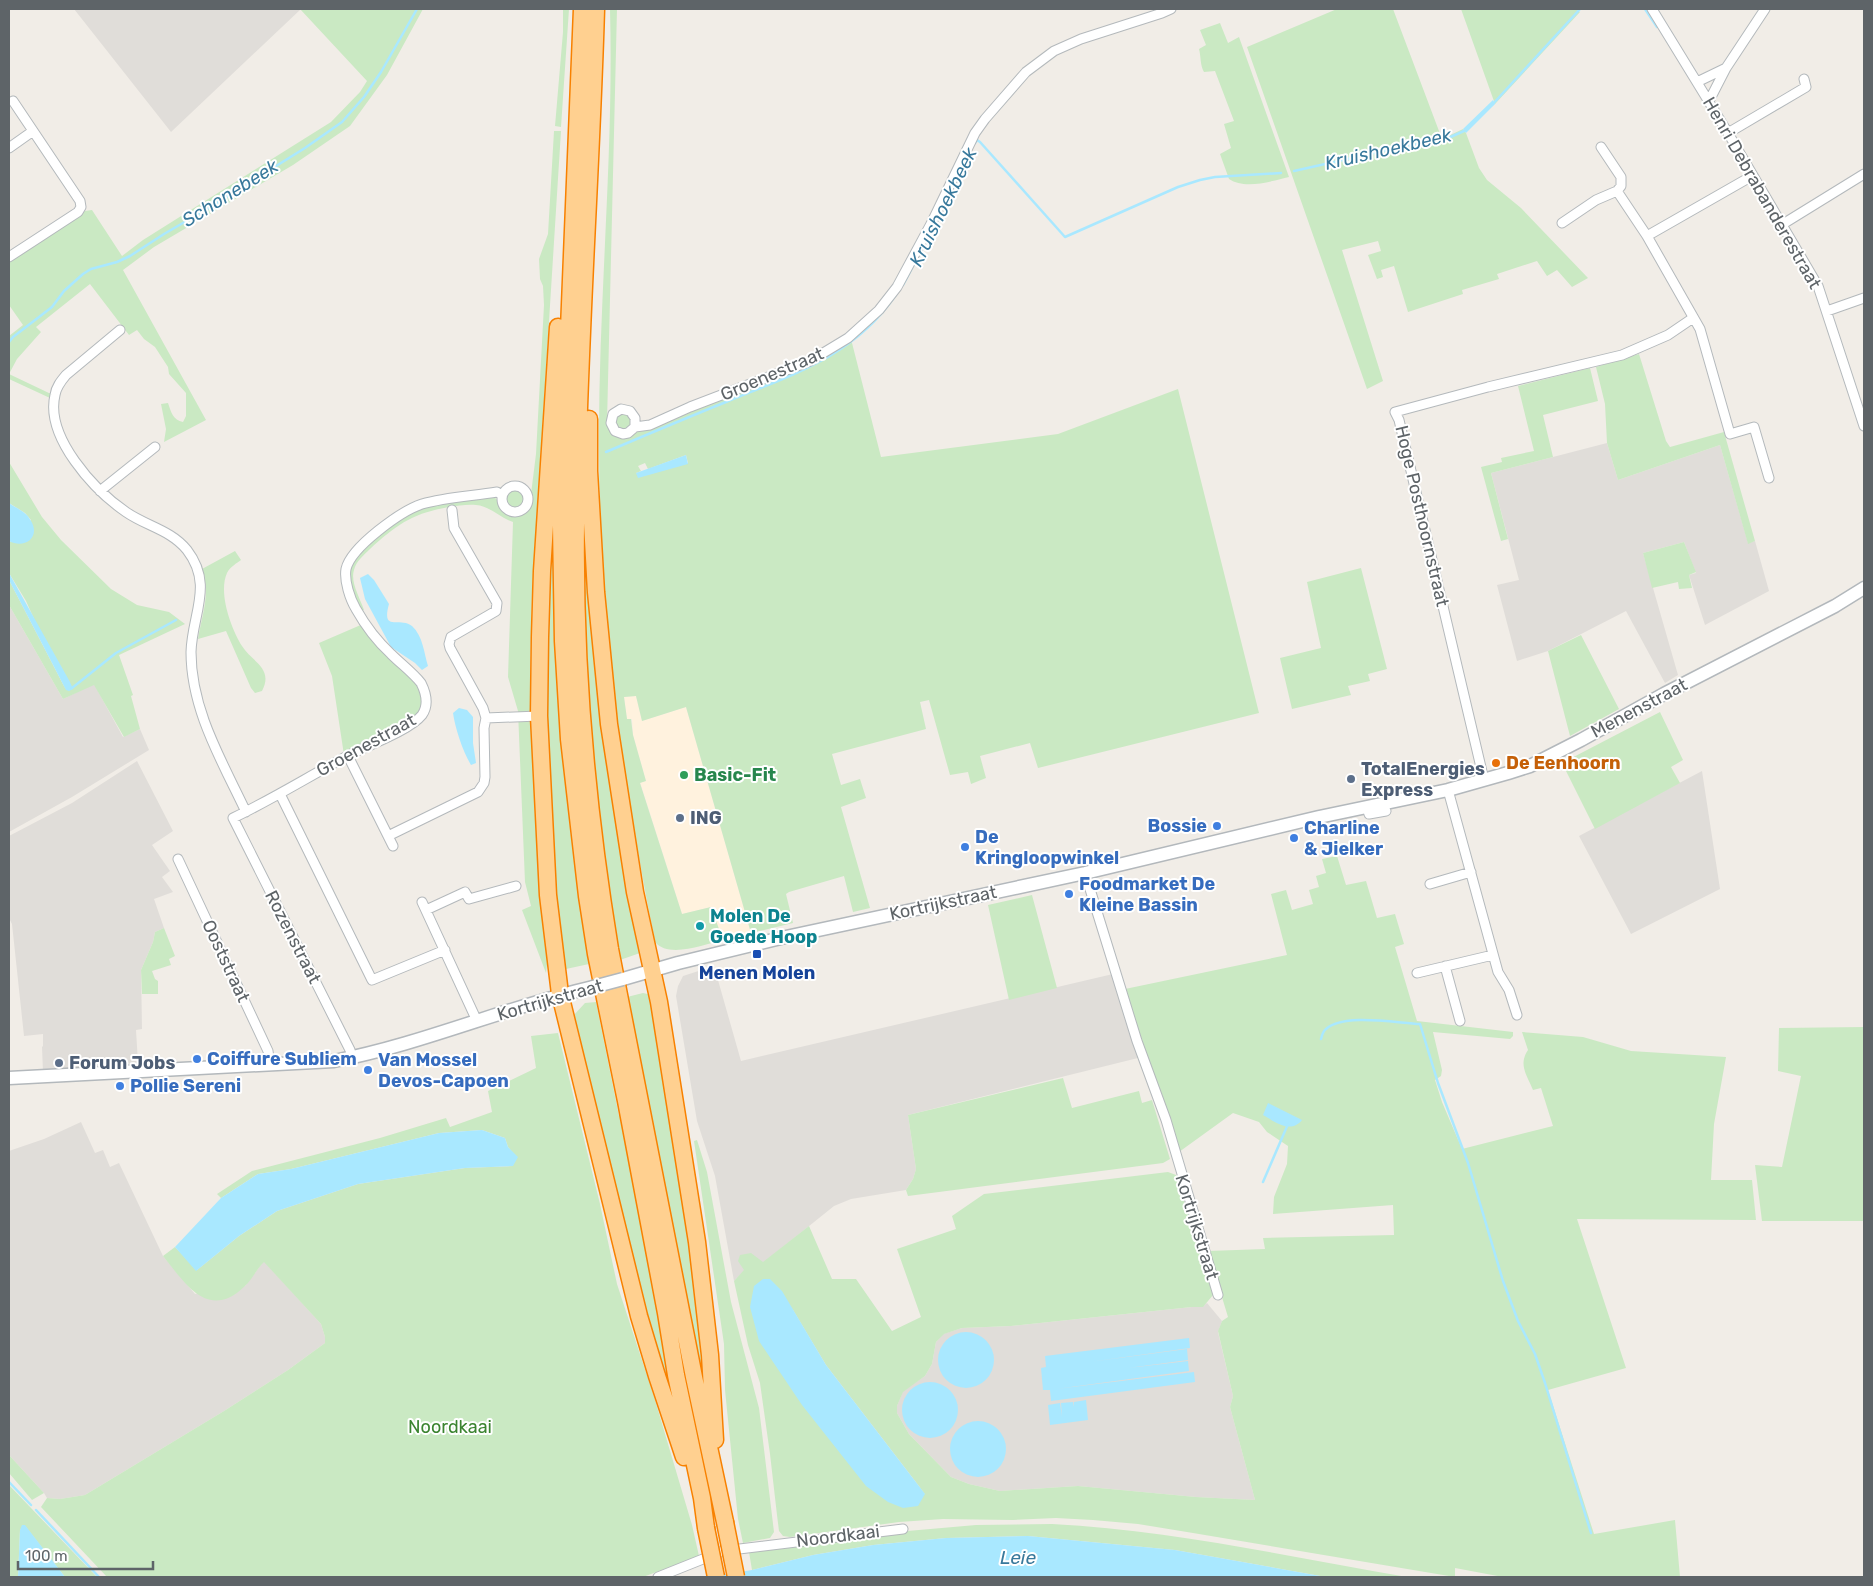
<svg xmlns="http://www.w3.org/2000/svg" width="1873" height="1586" font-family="Rubik,sans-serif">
<rect width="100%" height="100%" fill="#f1ede7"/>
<!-- commercial -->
<path fill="#fff2de" d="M636,696L642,721L686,707L751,933L723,940L711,907L682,914L640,782L646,781L633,735L632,719H627L624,697Z"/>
<!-- industrial -->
<path fill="#e0ddd9" d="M74,9H301L171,132Z
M1607,443L1618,480L1720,445L1748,543L1755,541L1769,591L1705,625L1689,575L1696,573L1684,542L1643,553L1678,675L1665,683L1626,611L1548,651L1517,661L1497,585L1519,580L1491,473Z
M9,605L63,699L94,684L123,737L140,729L149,750L72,797L9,832Z
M137,761L173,831L152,845L170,871L162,877L173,892L154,899L164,928L155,932L153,942L141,970L142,1029L136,1030L138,1063L136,1069L43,1072L42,1047L43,1046V1034L24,1036L12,924L9,918V836L72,803Z
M1702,771L1720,889L1631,934L1579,836Z
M714,966L741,1061L1113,974L1138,1058L908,1115L916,1169L913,1179L906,1190L851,1199L834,1206L763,1263L745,1270L734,1281L715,1176L697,1121L676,996L678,986L683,976Z
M81,1122L95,1153L103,1150L110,1167L119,1163L163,1256L195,1294L245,1286L264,1261L321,1324L325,1337V1343L288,1370L224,1411L85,1495L60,1499L47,1498L44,1493L9,1455V1151L44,1139Z
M1207,1303L1222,1321L1218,1332L1233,1396L1230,1407L1255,1500L1196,1497L1078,1486L1000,1491L969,1484L951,1477L909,1434L897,1413V1406L903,1391L925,1376L932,1364L936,1342L943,1334L962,1328L1011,1326L1192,1307H1202Z"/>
<!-- green -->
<path fill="#cae9c3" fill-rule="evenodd" d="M300,9H423L387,75L350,126L293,165L154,247L123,270L206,420L164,442L166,429L161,404L168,403C171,412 173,420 183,422L186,416V393L169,374L168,367L155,347L144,339L137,330L129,335L90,284L36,327L41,332L17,359L9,374L51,394L50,398L9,379V336L23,325L9,305V263L85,211L92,210L122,256L143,240L331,122L360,92L367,81Z
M563,9H569L561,127L555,126L563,32Z
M610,9H617L607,423L613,434L621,438L643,430L851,339L881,457L1058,434L1178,389L1259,713L1038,768L1030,743L980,756L986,778L971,784L968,772L950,775L929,700L920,702L926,729L832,754L841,785L860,779L866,798L841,807L870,908L853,912L844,876L789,892L786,894L793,923L751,933L686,707L642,721L636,696L624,697L627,719H631L633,735L646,781L640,783L682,914L711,907L723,940C705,944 669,959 655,942C623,783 599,613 599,451C598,304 614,156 610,9ZM686,455L688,463L636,473L641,471L638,466L645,463L648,469Z
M1337,9H1393L1442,139L1463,129L1466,133L1479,168L1487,180L1521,208L1588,278L1572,287L1557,270L1547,276L1537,261L1497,274L1499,279L1462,290L1463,294L1408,312L1394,266L1381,270L1383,277L1377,279L1368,255L1381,251L1378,241L1342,250L1383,381L1367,389L1247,47Z
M1461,9H1575L1580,12L1495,104Z
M1220,23L1228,43L1239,37L1289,177C1272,181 1245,190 1229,179L1220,154L1231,148L1224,124L1234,121L1215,71L1204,72C1200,66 1201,56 1199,49L1206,45L1200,30Z
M554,131H561L532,591L530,674L535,819L542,919L548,956L546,973L522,910L531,906L525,882L518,711L508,677L513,522C500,518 490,506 476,505C467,504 458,506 449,507C413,513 396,525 370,549C364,555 356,561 354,570C350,582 360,598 364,610L360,611L349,577L351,563L389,524L410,511L444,502L494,497C505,505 501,522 525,512L530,502L536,454L544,305L543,286L540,279L539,259L548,234Z
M1639,354L1666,441L1670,447L1724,432L1755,541L1748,544L1720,445L1618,480L1607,443L1605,404L1596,367Z
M1590,368L1598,401L1543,415L1553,457L1491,473L1508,539L1501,541L1481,467L1502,462L1501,458L1534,451L1518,386Z
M619,413L630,415L632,426L619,432L613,419Z
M9,462L42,517L61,540L111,589L137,605L169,612L185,624L119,655L133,695L131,696L140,729L124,737L94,685L63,699L9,605V580L66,690L26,601L9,573V541L10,542L31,520L25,513L9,503Z
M556,464L565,772L570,828L589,964L566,969H565L552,878L543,646Z
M582,487L640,953L620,960C599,849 588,736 584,624C582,578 583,533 582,487Z
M506 499a9 9 0 1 1 18 0a9 9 0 1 1-18 0Z
M1684,542L1696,572L1689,575L1692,588L1679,589L1678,582L1652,588L1643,553Z
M235,551L241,560C237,563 230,567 227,573C218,593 231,628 242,646C252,662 274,668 262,691L255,693L251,688L226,631L198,639C202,614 211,594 202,569Z
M1361,568L1387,669L1368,674L1370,681L1348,686L1351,695L1292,709L1280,658L1321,648L1307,582Z
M363,624L418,685C422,691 425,703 420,710C408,730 365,744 344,755L332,676L319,643Z
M1581,635L1619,709L1570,736L1548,651Z
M1660,712L1683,760L1671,767L1680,783L1595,829L1562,763Z
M1337,856L1346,885L1366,881L1377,918L1395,914L1404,944L1395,947L1417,1021L1513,1032V1036L1510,1039L1433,1032L1442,1070L1441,1076L1435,1080L1442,1102L1462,1149L1553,1126L1541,1088L1533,1090C1527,1075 1518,1065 1528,1050L1522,1032L1583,1037L1631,1051L1726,1057L1714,1124L1711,1180H1752L1756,1220L1577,1219L1626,1368L1548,1390L1594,1534L1675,1520L1680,1577H1503L1455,1568V1577L1193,1533L1138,1524L1093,1520L1056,1518L1013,1520L943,1519L899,1522L790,1537L783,1536L779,1531L777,1515L770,1454L760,1383L748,1345L734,1281L744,1270L738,1261L740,1255L751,1253L763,1262L809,1226L832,1279H856L892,1331L921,1317L897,1249L956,1229L952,1216L984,1194L1168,1172L1176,1175L1213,1295L1203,1307H1192L1011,1326L962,1328L944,1334L936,1342L932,1364L925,1376L903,1392L897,1406V1413L909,1434L951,1477L969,1484L1000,1491L1078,1486L1196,1497L1255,1500L1230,1407L1233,1396L1218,1331L1222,1321L1228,1317L1208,1251L1265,1249L1263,1238L1394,1235L1393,1205L1273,1214L1274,1197L1287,1164L1288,1146L1267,1132L1259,1122L1233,1113L1179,1152L1125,989L1287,955L1271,894L1286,890L1292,910L1313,904L1309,890L1319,887L1316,876L1326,873L1322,859ZM754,1287L793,1310L826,1365L925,1494Z
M1032,895L1057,988L1009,1000L988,905Z
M164,928L175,956L169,959L171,965L152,971L155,979L158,981V994H142L141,970L153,942L155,932Z
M643,993L652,995L699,1298L704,1378L701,1384L627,997Z
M596,1002L619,1116L621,1115L675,1386L668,1382L665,1376L647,1321L573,1016L585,1003Z
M1864,1027V1221H1762L1755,1165L1782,1167L1801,1076L1778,1071L1779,1028Z
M558,1033L600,1204L617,1284L655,1400L692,1525L699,1556L643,1577H107L41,1507L47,1498L60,1499L85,1495L224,1411L288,1370L325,1343V1337L321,1324L264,1262C257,1269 252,1279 245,1286C208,1322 185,1283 163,1256L175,1247L197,1270L239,1236L277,1211L358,1184L465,1168L513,1166L512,1152L508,1147L505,1138L482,1130L439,1133L291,1169L258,1174L221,1198L217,1194L252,1171L380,1138L446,1118L450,1127L492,1112L488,1091L536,1068L531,1036Z
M1063,1078L1072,1108L1139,1091L1142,1103L1152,1100L1170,1159L1163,1163L908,1196L906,1190L913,1179L916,1169L908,1115Z
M697,1140L707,1172L731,1302L759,1408L774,1532L770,1538L743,1543L738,1519L725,1390L724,1344L694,1141Z
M9,1455L44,1493L32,1500L9,1473Z
M9,1485L97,1577H65L25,1526L20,1530L18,1577H9Z
M1052,1524C1172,1530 1289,1557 1407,1577H1326L1175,1550L1028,1536L946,1538L873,1545L813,1555L752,1570L749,1552L896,1532L976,1525Z"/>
<!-- water -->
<path fill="#a9e8ff" d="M1493,100L1495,104L1466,133L1463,129Z
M686,455L688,464L638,478L636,473Z
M9,503C17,509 26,511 31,521C41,538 24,549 9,541Z
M9,573L70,682L73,689L69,691L66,690L9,580Z
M368,574L374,580L389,604C381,633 400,616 412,626C423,636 424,653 428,666L422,670L415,663L391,647L365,599L360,578Z
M459,708L467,710L473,717V743L476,763L471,765C463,752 455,728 453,713Z
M1268,1103L1302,1120C1291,1134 1275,1122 1263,1115Z
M482,1130L505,1138L508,1147L518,1157L513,1166L465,1168L358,1184L277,1211L239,1236L196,1271L175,1247L221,1198L258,1174L291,1169L439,1133Z
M763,1279H770L782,1291L826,1365L925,1494L918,1506L903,1508L888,1502L866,1486L802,1405L759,1341L750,1307L754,1286Z
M938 1360a28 28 0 1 1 56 0a28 28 0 1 1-56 0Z
M1189,1338L1190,1348L1089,1362L1187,1349L1188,1360L1128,1368L1188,1361L1189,1371L1056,1389L1194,1372L1195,1382L1051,1401L1050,1390H1043L1041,1368L1046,1367L1045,1356Z
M902 1410a28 28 0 1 1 56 0a28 28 0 1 1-56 0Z
M1086,1400L1088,1420L1050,1425L1048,1405L1060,1403L1062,1417L1061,1403L1073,1402L1074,1407V1402Z
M950 1449a28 28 0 1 1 56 0a28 28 0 1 1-56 0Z
M22,1525H25L65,1577H18L20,1530Z
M1028,1536L1175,1550L1326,1577H709L752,1570L813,1555L873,1545L946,1538Z"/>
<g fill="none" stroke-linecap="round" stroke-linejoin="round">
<!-- stream -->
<path stroke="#a9e8ff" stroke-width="2.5" d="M1645,9L1657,27
M1492,105L1580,9
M975,143L977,140L980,142L1065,237L1178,187L1200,180L1215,177L1281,173
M1294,171L1405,146L1444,140L1466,130
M903,285L928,238
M9,342L13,337L52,307L64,291L83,274L91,269L117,262L130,256L164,234L207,209L305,148L342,122L364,97L381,72L417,9
M606,452C646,435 686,418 726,402C791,375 853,357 895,296
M72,688L116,653L176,620
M1321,1039C1322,1035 1323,1031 1326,1029C1344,1013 1396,1023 1420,1024L1438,1083L1468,1163L1503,1281L1518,1321L1535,1354L1545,1383L1591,1533
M1263,1182L1288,1124
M9,1482L31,1505
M36,1510L99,1577"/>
<defs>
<path id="street" d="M1652,9L1728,133L1818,286L1864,426
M1697,82L1726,68
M1709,101L1726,68L1765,9
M1728,133L1806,87L1804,79
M1601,147L1621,177V186L1617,191L1647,236L1700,329L1730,434L1754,427L1769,478
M9,148L33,131
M1562,223L1596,200L1617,191
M1783,224L1864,174
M1647,236L1752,176
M9,257L78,212L81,207L80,201L13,101
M1827,311L1864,298
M120,330L66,375C61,381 56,387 55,395C45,437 94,490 126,512C146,526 171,530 187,550C214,585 192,614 191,652C191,710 222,761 246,812
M635,427V418L630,411L621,409L613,414L611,423L615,431L623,434L628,433L635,427L650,425L690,407L810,361L848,338L879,310L897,287L932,222L975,133L985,119L1026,72L1054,51L1081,39L1162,13L1171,9
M502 499a13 13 0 1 1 26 0a13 13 0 1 1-26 0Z
M100,491L155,447
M486,718L539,716
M348,756L393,846
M1484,780L1399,420L1395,412L1488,387L1622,355L1668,335L1693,318
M1448,790L1498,972L1509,990L1517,1015
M280,794L372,980L445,950
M1384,808L1386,811L1369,814L1368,811Z
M388,836L478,792L484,783L485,777L484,728L486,718L483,708L450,648L449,644L451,637L496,611L497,603L454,528L452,510
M178,859L268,1051L270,1065
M1085,873L1137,1041L1166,1120L1218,1295
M1430,884L1471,872
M422,902L477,1021
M426,910L465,892L469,899L516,886
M1445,966L1460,1021
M1417,973L1493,955
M352,1057L350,1050L233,818C273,799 311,775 351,754C369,745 410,730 422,715C429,705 426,693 421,683C412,672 401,664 391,654C377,641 365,625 356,609C350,599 344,581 346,569C351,547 401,511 422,504C446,497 473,496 497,492L502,495
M658,1577L723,1551L903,1529"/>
<path id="secondary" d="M623,979L678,963L781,938L1085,873L1319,817L1448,790L1508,773L1530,766L1581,740L1664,694L1835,606L1864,588
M9,1078L334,1061C422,1044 506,1007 593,987"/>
<path id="highway" d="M582,9L561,526L563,641L569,739L587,896L596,954L626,1101L666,1313L676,1375L702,1498L706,1528
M596,9C591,181 578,352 576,524C574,666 587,809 610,949L694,1377L725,1522
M558,327L542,571L540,637L539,716L548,895L560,994L639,1316L657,1376L684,1457
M589,419V471L596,592L609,724L635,892L659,1002L697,1242L710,1355L715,1440"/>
</defs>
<!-- street casing -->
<use href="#street" stroke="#b4b9bc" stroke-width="11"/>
<!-- secondary casing -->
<use href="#secondary" stroke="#b3b8bc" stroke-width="15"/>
<!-- highway casing -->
<use href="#highway" stroke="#f88100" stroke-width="19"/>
<!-- street -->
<use href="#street" stroke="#fff" stroke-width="9"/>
<!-- secondary -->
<use href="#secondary" stroke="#fff" stroke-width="12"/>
<!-- highway -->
<use href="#highway" stroke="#ffd090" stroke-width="16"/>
<defs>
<path id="secondary-bridge" d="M593,987L623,979"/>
<path id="highway-bridge" d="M725,1522L736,1577
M706,1528L716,1577"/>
</defs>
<!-- secondary-bridge casing -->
<use href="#secondary-bridge" stroke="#b3b8bc" stroke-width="15" stroke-linecap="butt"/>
<!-- highway-bridge casing -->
<use href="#highway-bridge" stroke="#f88100" stroke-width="19" stroke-linecap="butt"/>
<!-- secondary-bridge -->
<use href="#secondary-bridge" stroke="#fff" stroke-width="12"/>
<!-- highway-bridge -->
<use href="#highway-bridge" stroke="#ffd090" stroke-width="16"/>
</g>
<!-- markers -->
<circle fill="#e8710a" stroke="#fff" stroke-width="2" cx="1496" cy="763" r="5"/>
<circle fill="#2e9e5b" stroke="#fff" stroke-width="2" cx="684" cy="775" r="5"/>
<g fill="#5c6f8a" stroke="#fff" stroke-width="2">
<circle cx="1351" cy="779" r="5"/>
<circle cx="680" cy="818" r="5"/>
<circle cx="59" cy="1063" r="5"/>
</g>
<g fill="#3f7fe0" stroke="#fff" stroke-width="2">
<circle cx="1217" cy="826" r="5"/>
<circle cx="1294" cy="838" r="5"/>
<circle cx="965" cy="847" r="5"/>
<circle cx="1069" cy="894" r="5"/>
<circle cx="197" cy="1059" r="5"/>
<circle cx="368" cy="1070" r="5"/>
<circle cx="120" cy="1086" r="5"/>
</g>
<circle fill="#0f9aa8" stroke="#fff" stroke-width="2" cx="700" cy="926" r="5"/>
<rect fill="#1a4fb4" stroke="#fff" stroke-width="2" x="752" y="949" width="10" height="10" rx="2.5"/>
<g text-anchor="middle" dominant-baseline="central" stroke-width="4" stroke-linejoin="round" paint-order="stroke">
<!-- street labels -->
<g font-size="18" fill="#5e6468" stroke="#fff">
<text transform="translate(1762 193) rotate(60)">Henri Debrabanderestraat</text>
<text transform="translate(772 374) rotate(-23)">Groenestraat</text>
<text transform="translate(1422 516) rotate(77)">Hoge Posthoornstraat</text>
<text transform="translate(1639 708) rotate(-28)">Menenstraat</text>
<text transform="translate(366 745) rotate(-29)">Groenestraat</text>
<text transform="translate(943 903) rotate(-12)">Kortrijkstraat</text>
<text transform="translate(293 937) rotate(63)">Rozenstraat</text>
<text transform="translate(226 961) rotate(65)">Ooststraat</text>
<text transform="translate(550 1000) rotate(-16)">Kortrijkstraat</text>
<text transform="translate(1197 1227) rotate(73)">Kortrijkstraat</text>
<text transform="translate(838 1536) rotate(-7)">Noordkaai</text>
</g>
<!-- food labels -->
<g font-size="18" font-weight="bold" fill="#c56008" stroke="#fff" text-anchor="start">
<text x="1506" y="763">De Eenhoorn</text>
</g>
<!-- service labels -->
<g font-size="18" font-weight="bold" fill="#4e5e75" stroke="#fff" text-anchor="start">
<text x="1361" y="769">TotalEnergies<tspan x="1361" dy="21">Express</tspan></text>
<text x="690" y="818">ING</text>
<text x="69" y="1063">Forum Jobs</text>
</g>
<!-- leisure labels -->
<g font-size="18" font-weight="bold" fill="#27864d" stroke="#fff" text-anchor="start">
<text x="694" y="775">Basic-Fit</text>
</g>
<!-- shop labels -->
<g font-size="18" font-weight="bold" fill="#366cbe" stroke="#fff" text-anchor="start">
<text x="1207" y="826" text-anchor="end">Bossie</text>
<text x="1304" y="828">Charline<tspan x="1304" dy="21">&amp; Jielker</tspan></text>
<text x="975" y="837">De<tspan x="975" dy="21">Kringloopwinkel</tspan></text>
<text x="1079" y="884">Foodmarket De<tspan x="1079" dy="21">Kleine Bassin</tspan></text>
<text x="207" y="1059">Coiffure Subliem</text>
<text x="378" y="1060">Van Mossel<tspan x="378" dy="21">Devos-Capoen</tspan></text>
<text x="130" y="1086">Pollie Sereni</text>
</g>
<!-- culture labels -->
<g font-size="18" font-weight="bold" fill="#0d838f" stroke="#fff" text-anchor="start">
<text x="710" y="916">Molen De<tspan x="710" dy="21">Goede Hoop</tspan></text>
</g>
<!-- transit labels -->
<g font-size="18" font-weight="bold" fill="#164399" stroke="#fff">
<text x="757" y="973">Menen Molen</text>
</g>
<!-- park labels -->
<g font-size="18" fill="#3b8430" stroke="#fff">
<text x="450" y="1427">Noordkaai</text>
</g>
<!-- water labels -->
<g font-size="19" font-style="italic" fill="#38799c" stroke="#fff">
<text transform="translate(1388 149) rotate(-13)">Kruishoekbeek</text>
<text transform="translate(230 193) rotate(-32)">Schonebeek</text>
<text transform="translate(943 207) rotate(-64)">Kruishoekbeek</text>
<text x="1018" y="1557">Leie</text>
</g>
</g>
<!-- border -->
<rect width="1873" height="1586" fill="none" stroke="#5e6468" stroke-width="20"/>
<!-- scale -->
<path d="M18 1561v8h135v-8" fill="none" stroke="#5e6468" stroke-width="2.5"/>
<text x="25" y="1561" font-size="15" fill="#5e6468" stroke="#ffffff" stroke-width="4" paint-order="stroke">100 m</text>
</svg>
